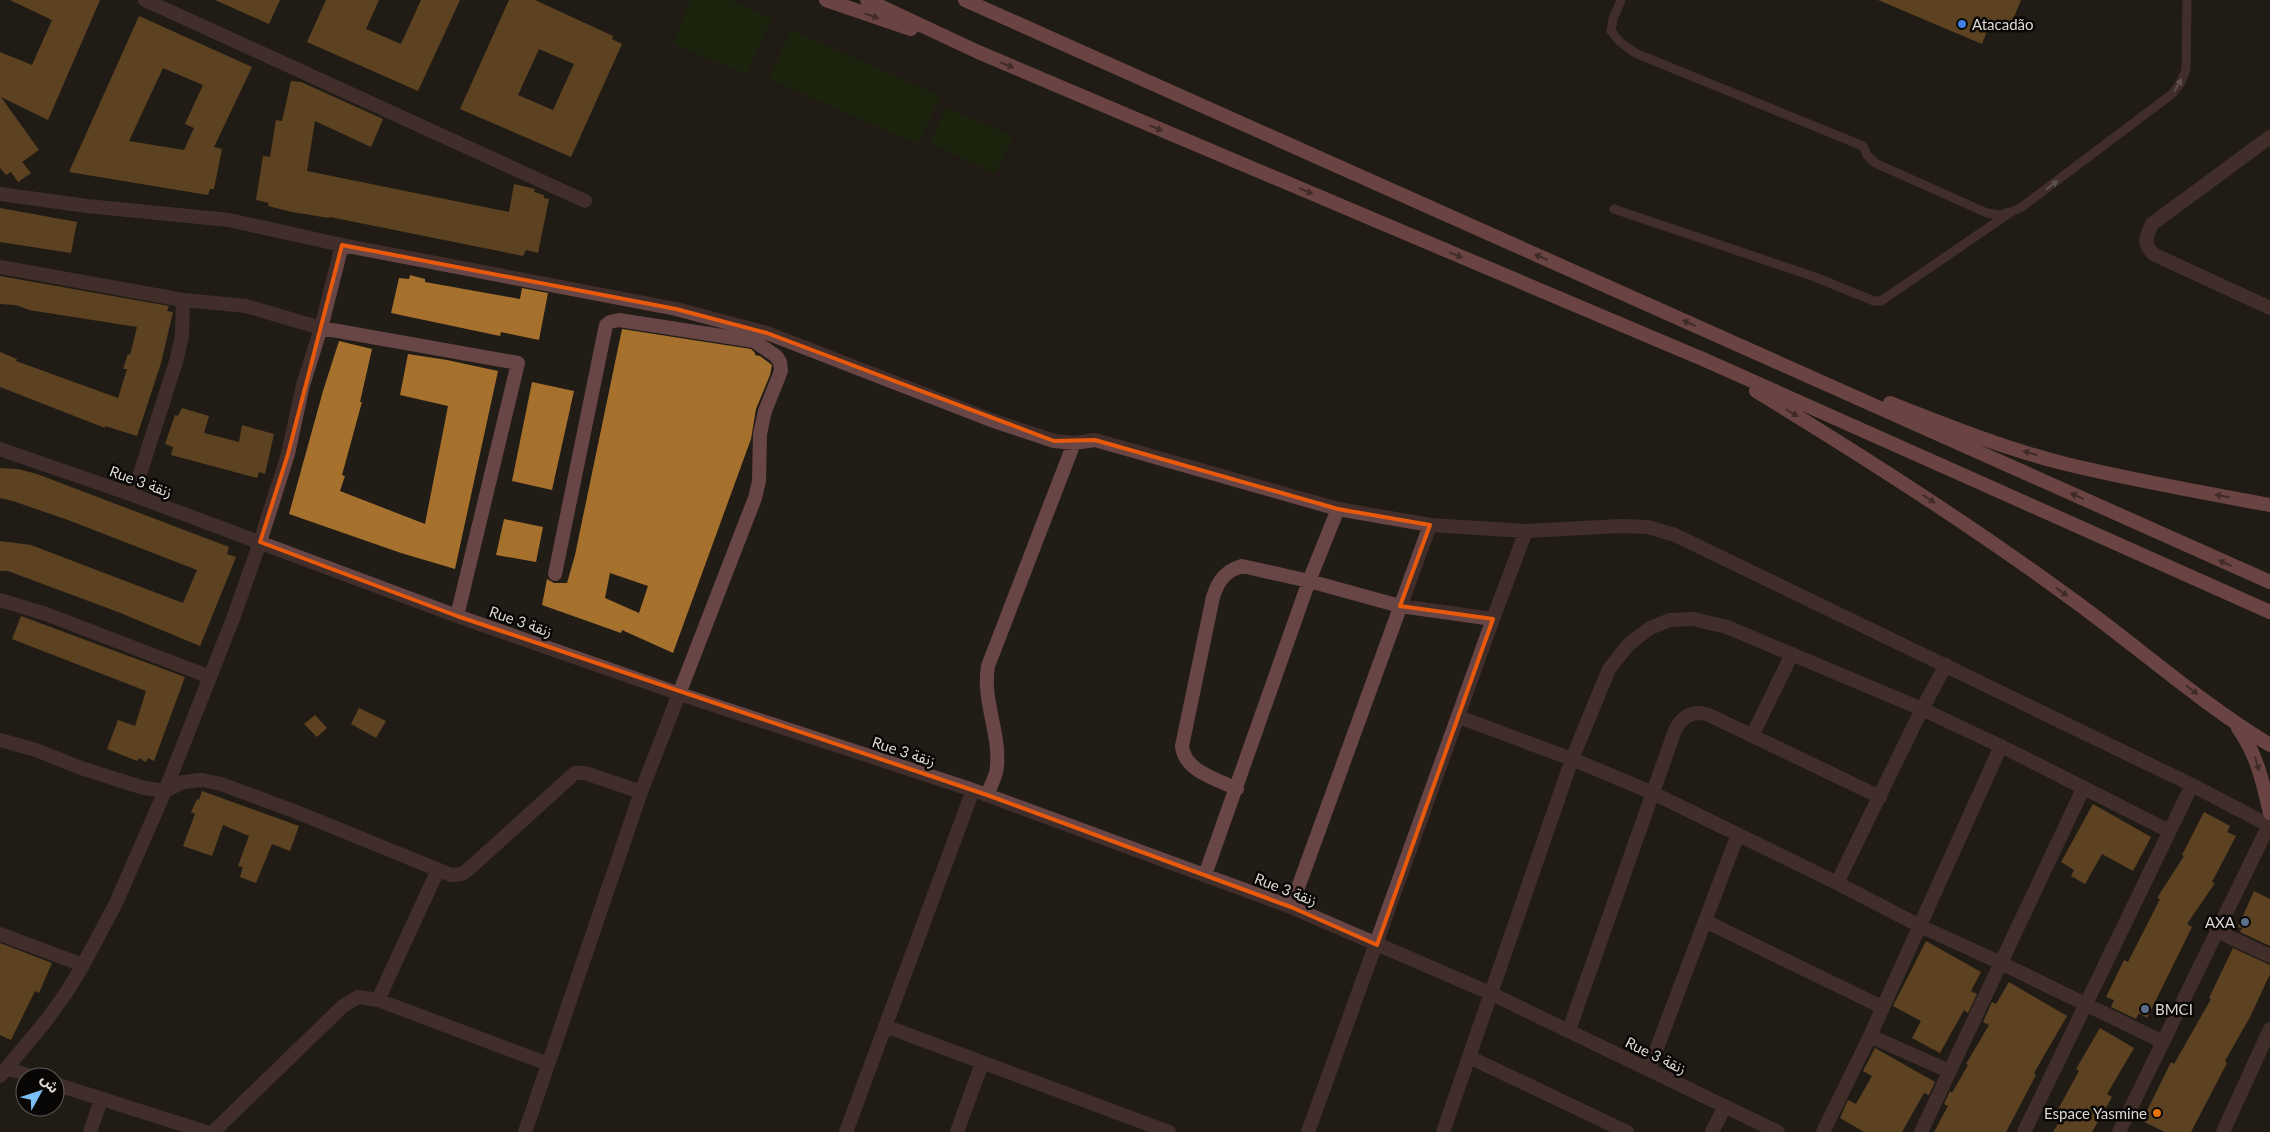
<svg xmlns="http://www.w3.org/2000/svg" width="2270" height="1132" font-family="Lato,'Noto Sans Arabic',sans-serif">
<rect width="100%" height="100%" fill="#211c16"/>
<!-- garden -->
<path fill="#172e00" d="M691,0H730L772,19L746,74L673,44Z
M791,30L940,96L918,144L769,79Z
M946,108L1013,136L995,173L930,143Z"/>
<!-- building -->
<path fill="#a5712d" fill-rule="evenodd" d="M10,0H100L48,120L1,97L39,150L22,162L31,173L18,182L11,172L6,175L0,168V52L32,65L52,20Z
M215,0H280L269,24Z
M326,0H379L366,29L401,44L421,0H460L418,91L307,42Z
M509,0H535L613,36L612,39L622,44L571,157L460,109ZM539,49L574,64L553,110L518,95Z
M1878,0H2021L2010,27L1991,21L1982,44Z
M139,16L252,67L214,147L222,149L214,189H210L208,195L69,172ZM163,68L203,85L185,124L194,128L184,150L129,141Z
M291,81L301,82L383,119L371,147L315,121L307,171L509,212L514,184L535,189L534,192L544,195V198L549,199L538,253L526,250L523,256L330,217L329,218L292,212L268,206L269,203L256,200L263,156L270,157L276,120L282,121Z
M0,208L77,222L71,253L0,242Z
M410,275L425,279V282L520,299L522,288L548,293L539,340L501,332L500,336L391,313L399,278L409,279Z
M0,276L169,306L167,311L173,312L161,363L137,436L105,426V428L0,387V352L17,359L16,361L118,398L127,369H123L128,354L130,355L137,327L29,310L16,305L0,304Z
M622,329L751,349L755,353V355L760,356L772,365L770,375L756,409L751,439L673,653L622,630L621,633L542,605L547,579L554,583H567L575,555ZM610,573L648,586L639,613L605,598Z
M339,341L372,349L360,402H362L342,475L345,476L340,491L425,524L448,406L400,395L408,354L447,360L498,371L455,569L401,553L289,514L323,391Z
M532,382L574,391L552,490L512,481Z
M182,408L209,416L204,433L239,442L242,425L274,434L265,474L259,472L257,478L171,455L173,447L165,444L175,415L178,416Z
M0,468L18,469L37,474L229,547L227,554L236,557L200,646L118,612L8,571H0V541L31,545L183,603L197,570L68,520L13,501L0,498Z
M504,519L543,527L536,562L496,555Z
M21,616L185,677L154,761L148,758L146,762L139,758L137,761L107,749L118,720L135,726L146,691L12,639Z
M359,708L386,721L376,738L351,724Z
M315,715L327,728L317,737L304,724Z
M202,791L299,826L290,851L272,844L256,883L240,877L243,867L238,866L249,836L223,825L212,856L183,846L195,814L191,812L197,799L199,800Z
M2093,804L2151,837L2133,871L2102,854L2085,884L2071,876L2074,870L2061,862Z
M2204,812L2230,826L2227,832L2236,836L2212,882L2215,883L2187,924L2192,927L2147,1018L2139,1013L2136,1019L2111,1007L2114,1000L2106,997L2124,960L2128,962L2160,899L2157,898L2184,856L2182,855Z
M2254,891L2270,899V946L2240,932L2242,928L2238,927Z
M1926,941L1981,972L1971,991L1977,994L1968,1013L1964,1010L1940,1053L1912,1038L1921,1021L1893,1006Z
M0,943L52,963L39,993L35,991L11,1040L0,1035Z
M2233,948L2270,965V974L2250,1017L2225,1061L2227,1063L2191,1132H2165L2142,1121L2171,1062L2174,1064L2211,999L2209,998Z
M2009,982L2067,1016L2034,1073L2036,1075L2006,1132H1934L1948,1106L1944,1104L1950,1091L1952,1093L1968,1065L1966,1064L1989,1025L1983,1022L1992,1002L1996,1004Z
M2100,1028L2134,1048L2107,1094L2112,1097L2092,1132H2053L2063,1117L2056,1113L2079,1071L2076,1069Z
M1875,1048L1935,1082L1929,1095L1924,1093L1902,1132H1864L1840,1118L1848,1100L1856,1104L1872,1076L1863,1071Z"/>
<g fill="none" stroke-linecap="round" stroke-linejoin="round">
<!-- service -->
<path stroke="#694646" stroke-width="9" d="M1621,0L1613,19L1611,31L1619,41L1635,53L1863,146L1867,155L1875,163L1987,213L2000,215L2009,212
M1614,209L1815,277L1874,301H1881L2011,212L2022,207L2172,94L2180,84L2186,70L2187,0"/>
<!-- minor -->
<path stroke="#694646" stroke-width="14" d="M145,0L585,201
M2270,137L2152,224C2146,236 2142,245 2155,255L2270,308
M0,194L87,206L229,220L342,245L676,309L767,333L991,420L1054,441L1074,443L1095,440L1338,509L1430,525L1526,531L1620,526L1648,527L1675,535L2192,785L2270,826
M0,267L183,300L246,306L321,328L518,363L457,616
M0,449L133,495L457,616L680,694L973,790L1291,907L1490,993L1778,1132
M133,495L176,362L182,336L183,300
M0,600L46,614L210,677
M1459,717L1572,759L1653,793L1837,883L1920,926L2001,963L2163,1042
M1752,736L1792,654
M0,740L36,750L81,768L144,788L165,791L183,782L202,780L221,784L294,811L451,875L462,874L471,867L575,773H585L641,792
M1237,789C1217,779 1184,771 1182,746L1213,597C1218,581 1225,571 1242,566L1309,581L1400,606L1493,619
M987,795C990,786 997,776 997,766C1000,732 982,700 988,666L1074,443
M1205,875L1309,581L1338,509
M1837,883L1922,709L1946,665
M1291,907L1430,525
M1705,921L1882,1007
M2217,931L2270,956
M0,934L83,965
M378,1000L438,870
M885,1026L1169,1132
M1569,1030L1674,733C1680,717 1693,709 1709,715L1880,797
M1870,1036L1949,1071
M1469,1057L1627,1132
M7,1068L33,1077
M1649,1069L1738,834
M0,1076L45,1022L66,993L83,965L116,903L165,791L234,616L260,542L288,454L303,385L321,328L342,245
M55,1084L206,1132
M90,1132L101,1100
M213,1132L343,1006L358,997L378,1000L548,1064
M525,1132L641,792L755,498L759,481L760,434L765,411L781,371L780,362L776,356L754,341L619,320L610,322L606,325L555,574
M846,1132L973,790
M957,1132L982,1063
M1308,1132L1493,619L1526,531
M1443,1132L1572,759L1609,669L1629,644L1650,628L1670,620L1693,619L1727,627L1922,709L2015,753L2169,831
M1712,1132L1725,1106
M1823,1132L1870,1036L2001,746
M1921,1132L2083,789
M2024,1132L2192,785
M2223,1132L2270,1029"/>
<!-- tertiary -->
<path stroke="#694646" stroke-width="14" d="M2119,1132L2270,823"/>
<!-- trunk -->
<path stroke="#c47678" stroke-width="14" d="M826,0L911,29
M867,0L978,52L1705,360L2270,612
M965,0L2270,582
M1756,391C1863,456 1968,523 2069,597C2136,645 2199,702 2270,745
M1890,403C1946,425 2003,448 2062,463C2131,480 2200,492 2270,505
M2238,728C2257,754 2263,783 2270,813"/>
</g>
<!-- one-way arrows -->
<defs><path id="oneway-solid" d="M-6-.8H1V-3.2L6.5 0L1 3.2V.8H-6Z" transform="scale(1.25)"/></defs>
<g fill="#663e3e">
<use href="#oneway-solid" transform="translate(872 16) rotate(19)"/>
<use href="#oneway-solid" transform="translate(1007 65) rotate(23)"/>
<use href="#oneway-solid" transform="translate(1156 128) rotate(23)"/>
<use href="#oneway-solid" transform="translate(1306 191) rotate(23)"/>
<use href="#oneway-solid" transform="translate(1456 255) rotate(23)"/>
<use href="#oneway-solid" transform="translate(1541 257) rotate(-156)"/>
<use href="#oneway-solid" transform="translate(1689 323) rotate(-156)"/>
<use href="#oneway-solid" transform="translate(1792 413) rotate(31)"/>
<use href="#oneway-solid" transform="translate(2030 453) rotate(-163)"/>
<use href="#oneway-solid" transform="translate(2077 496) rotate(-156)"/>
<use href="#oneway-solid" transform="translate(2222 496) rotate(-170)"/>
<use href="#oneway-solid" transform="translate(1929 499) rotate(33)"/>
<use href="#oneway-solid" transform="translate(2225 563) rotate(-156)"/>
<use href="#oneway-solid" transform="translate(2062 592) rotate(36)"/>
<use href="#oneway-solid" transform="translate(2192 690) rotate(37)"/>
<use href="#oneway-solid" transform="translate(2257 764) rotate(74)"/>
</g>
<g fill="#a3908e">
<use href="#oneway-solid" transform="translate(2178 85) rotate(-60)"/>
<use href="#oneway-solid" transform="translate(2052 185) rotate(-37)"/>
</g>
<!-- marked area -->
<path d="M0 0H2270V1132H0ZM342,245L676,309L767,333L1054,441L1095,440L1338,509L1430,525L1400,606L1493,619L1377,945L1291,907L987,795L457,616L260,542L288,454Z" fill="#211c16" fill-opacity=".55" fill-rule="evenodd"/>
<path fill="none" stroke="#e8590c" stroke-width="4" stroke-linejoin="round" d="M342,245L676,309L767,333L1054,441L1095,440L1338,509L1430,525L1400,606L1493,619L1377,945L1291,907L987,795L457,616L260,542L288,454Z"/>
<!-- markers -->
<circle fill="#3f7fe0" stroke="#090705" stroke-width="2" cx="1962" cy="24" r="5"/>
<g fill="#5c6f8a" stroke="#090705" stroke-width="2">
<circle cx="2245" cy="922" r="5"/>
<circle cx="2145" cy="1009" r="5"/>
</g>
<circle fill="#e8710a" stroke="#090705" stroke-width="2" cx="2157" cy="1113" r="5"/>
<g text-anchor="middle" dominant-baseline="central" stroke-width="5" stroke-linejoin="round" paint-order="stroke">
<!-- poi labels -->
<g font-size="15" fill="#ddd9d5" stroke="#090705" text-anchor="start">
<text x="1972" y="24">Atacadão</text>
<text x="2235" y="922" text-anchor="end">AXA</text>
<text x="2155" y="1009">BMCI</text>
<text x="2147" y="1113" text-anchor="end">Espace Yasmine</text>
</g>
<!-- street labels -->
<g font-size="15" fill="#ddd9d5" stroke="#090705">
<text transform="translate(141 481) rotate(20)">Rue 3 زنقة</text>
<text transform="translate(521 621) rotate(19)">Rue 3 زنقة</text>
<text transform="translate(904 751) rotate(18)">Rue 3 زنقة</text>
<text transform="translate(1286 889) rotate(21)">Rue 3 زنقة</text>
<text transform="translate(1656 1055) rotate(26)">Rue 3 زنقة</text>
</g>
</g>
<!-- north arrow -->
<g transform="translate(40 1092) rotate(50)"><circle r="24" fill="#090705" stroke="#5e5b58"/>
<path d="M0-4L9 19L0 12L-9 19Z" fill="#7bbef8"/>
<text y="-8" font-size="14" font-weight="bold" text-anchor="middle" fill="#ddd9d5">ش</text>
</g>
</svg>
